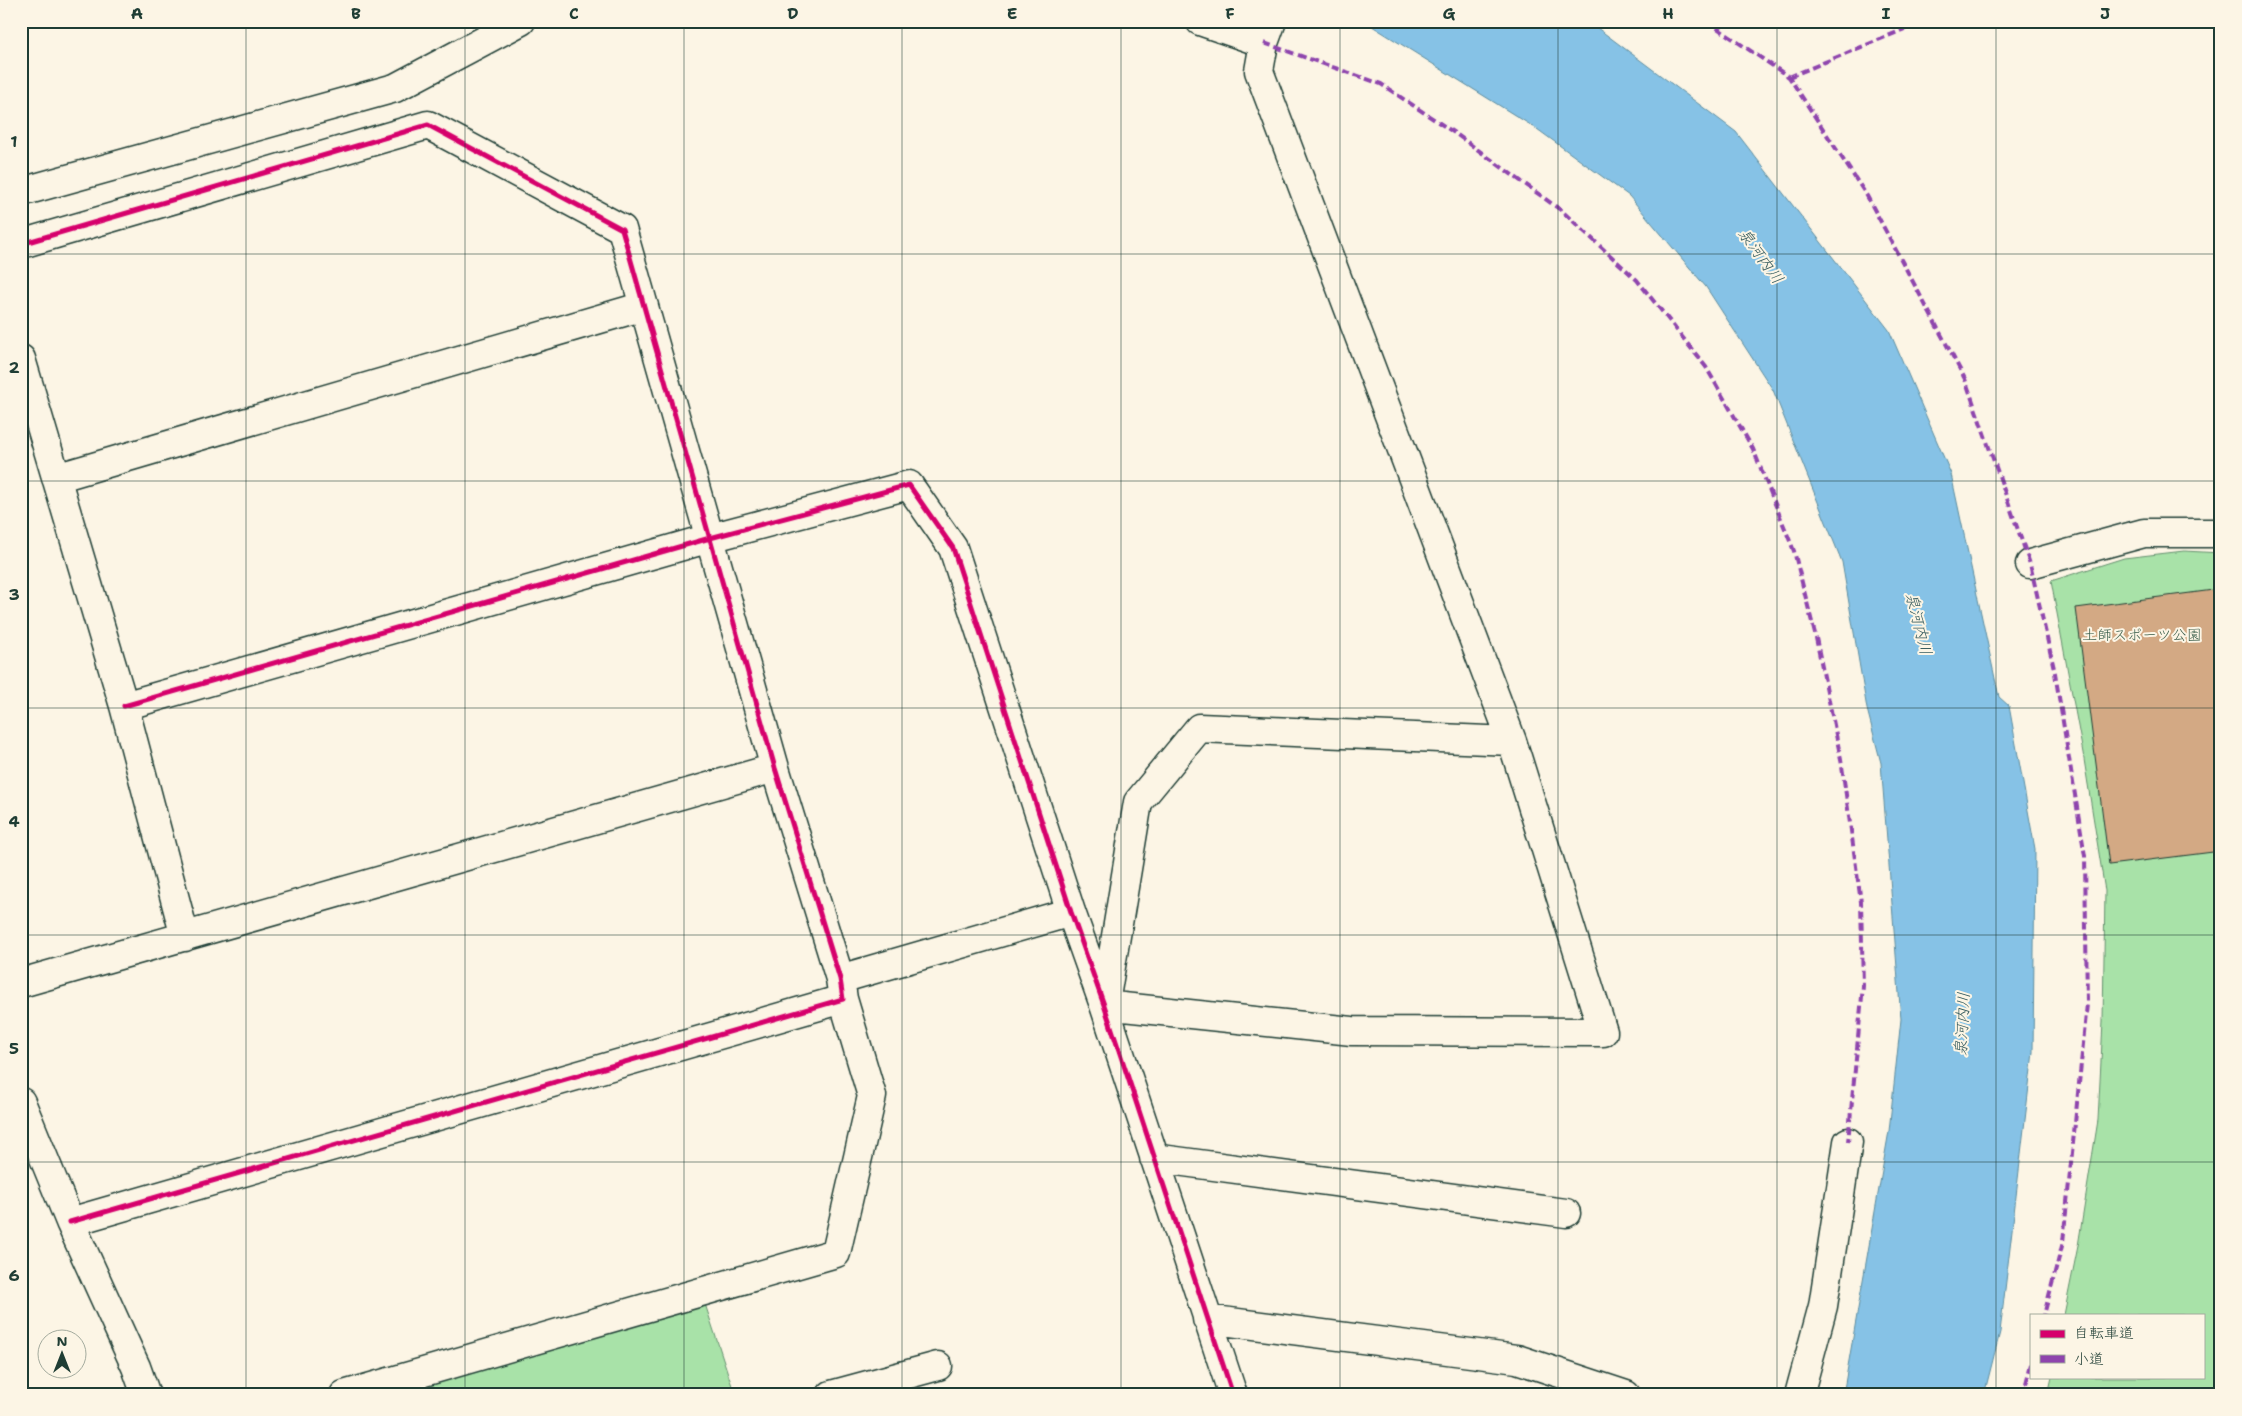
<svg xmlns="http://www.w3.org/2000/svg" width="2242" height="1416" font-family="'Shantell Sans','Klee One',sans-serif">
<rect width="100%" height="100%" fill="#fcf5e5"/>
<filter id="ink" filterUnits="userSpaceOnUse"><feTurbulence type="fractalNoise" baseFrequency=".02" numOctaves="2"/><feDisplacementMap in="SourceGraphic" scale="10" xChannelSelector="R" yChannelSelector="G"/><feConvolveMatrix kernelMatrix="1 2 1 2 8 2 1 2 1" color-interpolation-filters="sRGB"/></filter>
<g filter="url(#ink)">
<!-- green -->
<path fill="#a8e2a8" stroke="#64906e" d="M2184,551L2221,553V1395H2048L2052,1377H2203V1315H2064L2078,1246L2098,1120L2103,1022L2105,891L2083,753L2051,581L2124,558Z
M705,1304L735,1395H394Z"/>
<!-- water -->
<path fill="#86c2e6" stroke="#5d8d9f" d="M1364,21H1588L1736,132L1889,330L1951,474L1999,697L2009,706L2035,849L2033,1052L2000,1332L1984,1395H1843L1889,1131L1901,1019L1881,763L1867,709L1842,562L1773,390L1706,287L1629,196L1537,129Z"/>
<!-- building -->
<path fill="#d3a984" stroke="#1f3d34" d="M2221,589V851L2109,865L2076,608Z"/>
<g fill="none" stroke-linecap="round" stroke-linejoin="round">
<defs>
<path id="minor" d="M1200,21L1264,43
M21,192L395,88L521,21
M21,244L428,125L622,229L775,768L840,979L843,999L70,1222
M21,359L124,706L185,937
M56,478L644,306
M2030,564L2144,533H2221
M124,706L710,538L909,485L953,548L1071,912L1104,1005L1233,1395
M840,979L1071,912
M21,983L775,768
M1105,1003L1138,802L1199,728L1512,741L1259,71L1264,43L1272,21
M1104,1005L1352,1031L1603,1032L1512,741
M21,1102L70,1222L136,1367L146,1395
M1154,1158L1566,1213
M1207,1319L1517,1359L1626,1395
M344,1395L836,1253L872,1096L843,999
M831,1395L938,1366
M1799,1395L1823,1306L1848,1142"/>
</defs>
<!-- minor casing -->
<use href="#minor" stroke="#1f3d34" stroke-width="31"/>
<!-- minor -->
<use href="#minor" stroke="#fcf5e5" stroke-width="28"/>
<!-- quiet -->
<path stroke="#8e44ad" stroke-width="4" stroke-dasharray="8 4" stroke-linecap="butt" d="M1707,21L1789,77L1867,196L1965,379L2030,564L2055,673L2085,856L2087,1004L2063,1242L2044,1315
M1264,43L1381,84L1456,134L1562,211L1637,280L1706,367L1753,449L1794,551L1816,638L1841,759L1861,902L1863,986L1848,1142
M1789,77L1924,21
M2023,1395L2031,1364"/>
<defs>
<path id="cycleway" d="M21,244L428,125L622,229L775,768L840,979L843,999L70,1222
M124,706L710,538L909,485L953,548L1071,912L1104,1005L1233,1395"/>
</defs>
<!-- cycleway casing -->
<use href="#cycleway" stroke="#fcf5e5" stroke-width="8"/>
<!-- cycleway -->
<use href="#cycleway" stroke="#d6006c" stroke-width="5"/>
</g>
</g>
<!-- grid -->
<path fill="none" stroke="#1f3d34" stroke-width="1" stroke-opacity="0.55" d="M246,21V1395M465,21V1395M684,21V1395M902,21V1395M1121,21V1395M1340,21V1395M1558,21V1395M1777,21V1395M1996,21V1395M21,254H2221M21,481H2221M21,708H2221M21,935H2221M21,1162H2221"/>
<g text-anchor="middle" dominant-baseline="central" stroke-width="4" stroke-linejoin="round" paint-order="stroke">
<!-- park labels -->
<g font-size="15" fill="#3a5e4b" stroke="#fcf5e5">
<text x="2142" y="635">土師スポーツ公園</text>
</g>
<!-- water labels -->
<g font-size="16" font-style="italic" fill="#395e60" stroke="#fcf5e5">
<text transform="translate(1761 256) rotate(54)">泉河内川</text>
<text transform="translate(1919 624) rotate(76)">泉河内川</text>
<text transform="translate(1962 1024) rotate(-87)">泉河内川</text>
</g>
</g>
<!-- margin -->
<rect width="2242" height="1416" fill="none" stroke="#fcf5e5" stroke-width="55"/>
<!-- legend -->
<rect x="2030" y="1314" width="175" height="65" fill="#fcf5e5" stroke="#a4ab9e"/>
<rect x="2040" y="1330" width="25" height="8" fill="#d6006c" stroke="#a4ab9e"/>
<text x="2074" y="1338" font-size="15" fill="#1f3d34">自転車道</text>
<rect x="2040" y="1355" width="25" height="8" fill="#8e44ad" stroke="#a4ab9e"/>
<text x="2074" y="1364" font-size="15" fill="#1f3d34">小道</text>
<!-- north arrow -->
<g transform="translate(62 1354)"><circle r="24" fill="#fcf5e5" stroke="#a4ab9e"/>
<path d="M0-4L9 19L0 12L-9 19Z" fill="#1f3d34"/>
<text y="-8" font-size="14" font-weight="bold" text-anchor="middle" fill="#1f3d34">N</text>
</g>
<rect x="28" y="28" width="2186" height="1360" fill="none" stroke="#1f3d34" stroke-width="2"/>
<g font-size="16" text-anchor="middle" font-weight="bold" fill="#1f3d34">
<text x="137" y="19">A</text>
<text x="356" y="19">B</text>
<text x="574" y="19">C</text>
<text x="793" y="19">D</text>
<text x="1012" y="19">E</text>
<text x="1230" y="19">F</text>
<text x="1449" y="19">G</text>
<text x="1668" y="19">H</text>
<text x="1886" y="19">I</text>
<text x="2105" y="19">J</text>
<text x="14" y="147">1</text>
<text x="14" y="373">2</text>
<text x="14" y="600">3</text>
<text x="14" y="827">4</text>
<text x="14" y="1054">5</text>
<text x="14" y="1281">6</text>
</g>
</svg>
